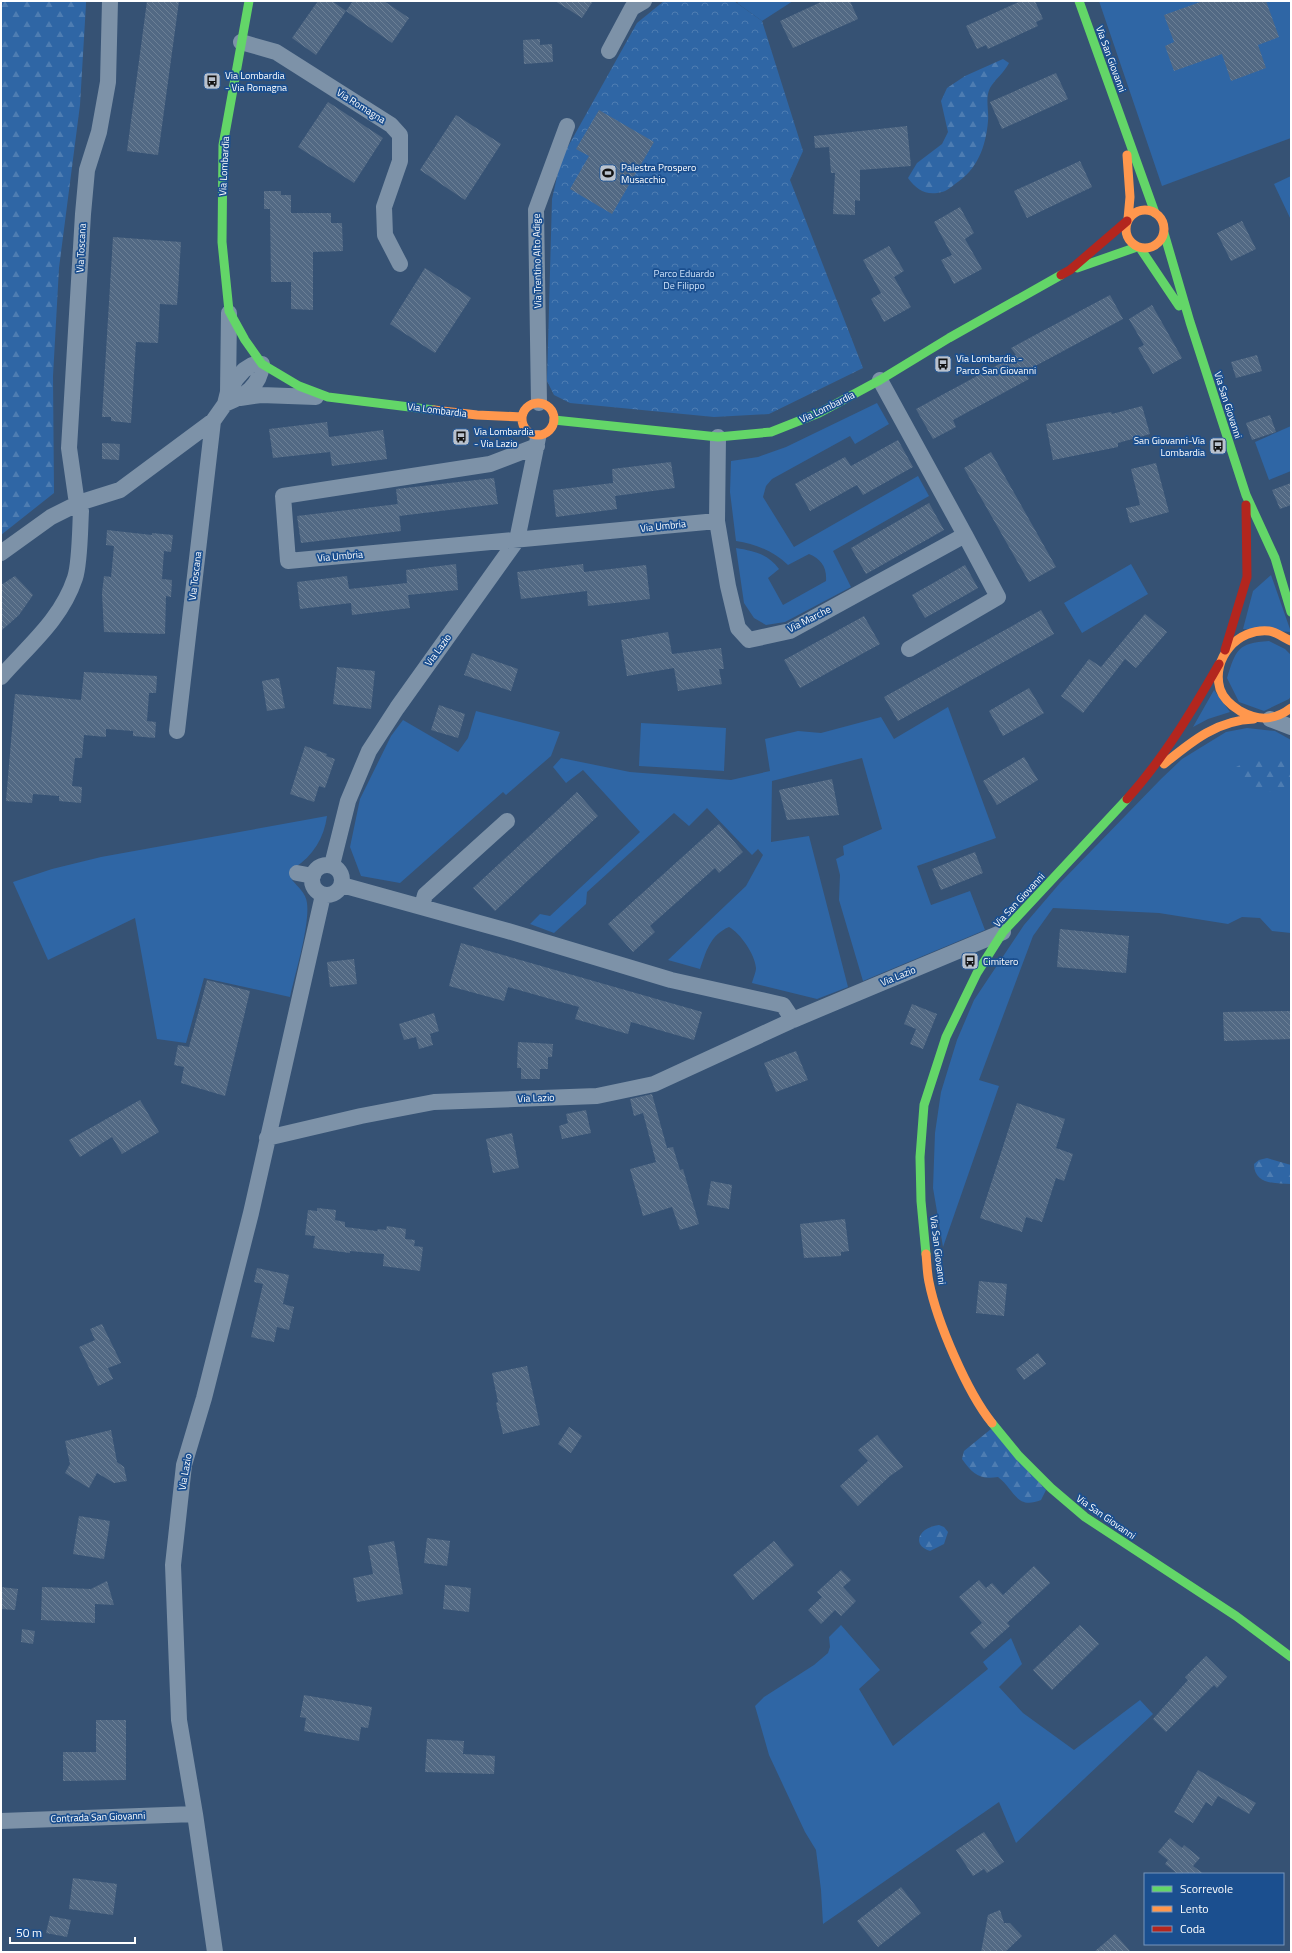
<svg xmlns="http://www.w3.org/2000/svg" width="1292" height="1953" font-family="'Titillium Web',sans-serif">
<defs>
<pattern id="forest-firs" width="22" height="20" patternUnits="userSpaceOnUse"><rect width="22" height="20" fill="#2f66a5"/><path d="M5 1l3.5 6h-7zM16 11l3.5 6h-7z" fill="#4e7db2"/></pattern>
<pattern id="park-crowns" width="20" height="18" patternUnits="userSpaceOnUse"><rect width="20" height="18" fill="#2f66a5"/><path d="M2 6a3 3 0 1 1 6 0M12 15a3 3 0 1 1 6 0" fill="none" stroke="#4e7db2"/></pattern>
<pattern id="building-back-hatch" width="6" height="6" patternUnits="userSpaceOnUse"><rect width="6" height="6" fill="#526984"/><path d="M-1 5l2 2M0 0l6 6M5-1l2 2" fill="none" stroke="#6c8096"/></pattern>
</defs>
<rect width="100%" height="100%" fill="#365274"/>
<!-- green -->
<path fill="#2f66a5" d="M739,1H793L762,21L737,3Z
M1099,1H1291V138L1162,186Z
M1291,176V220L1274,184Z
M877,403L889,424L855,444L850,436L772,479L766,486L763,497L794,547L918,476L929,496L833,551L851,587L785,622L766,625L754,618L744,603L736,548C754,551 768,554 779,569L768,578L783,605L826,581C827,567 821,559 809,554L788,565C774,551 755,544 736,541L730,492L731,461L758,457L786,447Z
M1291,426V471L1269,480L1255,442Z
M1131,564L1148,594L1082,633L1064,603Z
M1271,575L1291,632L1243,629L1253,591Z
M1269,641L1285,649L1291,655V696L1289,699L1264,711L1239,702L1227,678C1236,650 1237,643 1269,641Z
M1214,690L1230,712L1208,719L1193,727Z
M948,707L996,838L917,866L931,905L970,891L985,930L863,981L839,900L840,875L836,859L844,855L843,846L882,829L862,758L772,781L771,842L809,836L848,987L817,999L752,983C753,979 756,972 756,968C755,954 740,933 729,927C710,935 706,952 700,969L668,960L746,886L763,855L758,849L752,855L707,808L689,826L674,813L587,892L586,904L554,933L530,924L540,914L550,916L640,832L583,770L566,783L553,767L561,758L630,772L731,780L770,771L765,739L798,731L821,733L881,717L894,739Z
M476,711L560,732L551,756L506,795L503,792L400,883L361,876L350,847L360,799L391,736L403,720L458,752L468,738Z
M641,723L726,728L724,771L639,766Z
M1247,728L1275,731L1291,740V933L1272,931L1260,918L1242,917L1228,924L1159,913L1053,908L1033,936L979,1080L999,1086L943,1247L933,1188L935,1133L941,1092L957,1040L974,1000L1024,925L1060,883L1161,779L1182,759L1226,732Z
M327,816C324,838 313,856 294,868L292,880C298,887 306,893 307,903C310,925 295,974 290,997L204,978L186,1043L157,1039L135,918L48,960L13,882L52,869L101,857Z
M841,1625L880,1670L859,1689L893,1746L988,1669L983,1662L1011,1638L1022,1664L999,1687L1023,1713L1074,1750L1140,1700L1153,1714L1016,1843L999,1802L823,1924L821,1890L816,1850L805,1832L769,1755L755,1706L764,1697L814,1665L828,1653L830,1647L829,1637Z"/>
<!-- forest -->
<path fill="url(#forest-firs)" d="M1,1H86V4L80,105L59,268L53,376L54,493L1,535Z
M1003,59L1009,63C1004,73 995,79 990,88C985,98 989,110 988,121C986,147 977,170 955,184C951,187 947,191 942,192C926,196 917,190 908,178L917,163L942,144L948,132L941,101L947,88L965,76Z
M1272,757H1291V786C1273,796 1241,793 1233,772L1236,767L1246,762Z
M1267,1158L1291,1165V1184C1276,1183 1254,1185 1254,1164L1259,1160Z
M991,1429L1046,1490L1041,1500C1016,1510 1015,1490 998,1477C979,1480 973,1474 962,1459L964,1451Z
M939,1525L944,1527L948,1532L944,1544L930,1551C910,1544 920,1527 939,1525Z"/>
<!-- park -->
<path fill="url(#park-crowns)" d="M664,1H734L762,21L803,151L790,180L863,368L769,414L714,417L570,403L554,395L547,381L552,199L561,159L637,23Z"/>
<!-- building -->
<path fill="url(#building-back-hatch)" d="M147,1H179L158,155L127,151Z
M318,1H332L346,11L316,55L292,38Z
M353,1H384L409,18L392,43L346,11Z
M555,1H593L582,18Z
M823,1H850L858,19L793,48L780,21Z
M1021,1H1035L1043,19L1036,22L1038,26L988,49L986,45L977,49L966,26Z
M1203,1H1266L1279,37L1258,45L1266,68L1231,81L1222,54L1174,71L1165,46L1174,42L1164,15Z
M540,39V45L552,44L553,62L524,64L523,40Z
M1056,73L1068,99L1002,129L990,102Z
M328,102L383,138L354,183L298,147Z
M599,110L654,142L612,214L570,189L589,156L576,149Z
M456,115L501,144L465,200L420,170Z
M907,126L911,166L860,170V201L855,200V215L833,214L835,173H831L829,147L815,148L814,136Z
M1080,161L1092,187L1027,218L1014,191Z
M264,191H281V195H291V213H331V223H342L343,251L313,252V310L291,309V282H271L270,209H264Z
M960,207L974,233L965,239L982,269L954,284L941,260L952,255L934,222Z
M1242,221L1256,249L1231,261L1217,233Z
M113,237L181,242L177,305L160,304L158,343L136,342L131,423L111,421V417H102Z
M889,246L904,271L894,277L911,307L884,322L871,299L881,293L863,260Z
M425,268L471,298L435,353L390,324Z
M1110,295L1123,319L1024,372L1029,379L953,420L956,427L933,439L916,409L1016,355L1011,348Z
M1152,305L1182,358L1153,374L1138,348L1144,345L1129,319Z
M1257,355L1262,371L1236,378L1231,362Z
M1142,406L1150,434L1118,443V447L1053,460L1046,424L1111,412L1112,414Z
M1270,415L1276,432L1252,440L1246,423Z
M327,422L329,437L383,430L387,459L332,466L330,452L273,458L269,429Z
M898,440L913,467L863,495L857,485L810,511L795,484L845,457L851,466Z
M102,443L120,444L119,460L102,459Z
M991,452L1056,567L1029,582L964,468Z
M671,462L675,488L615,496L617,509L556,517L553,490L613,483L612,469Z
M1156,463L1169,512L1130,523L1126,508L1140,505L1131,469Z
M494,478L498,504L399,516L396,489Z
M1291,483V505L1280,509L1272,490Z
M929,503L944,530L866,574L851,548Z
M398,504L401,531L301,543L297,516Z
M107,530L152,535V533L173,535L171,552L164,551L162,579L172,580L171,597L166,596L165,634L104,632L102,593L104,576L111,577L114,546L106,545Z
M456,564L458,590L408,595L410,608L352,615L351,603L300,609L297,582L347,576L349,589L407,583L406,570Z
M583,564L584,572L646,565L650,599L588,606L587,591L521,599L517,572Z
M965,565L978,588L925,618L912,595Z
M15,576L33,595L19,615L1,631V585Z
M1041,610L1054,634L898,721L884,697Z
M1145,614L1167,632L1136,668L1125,659L1083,713L1061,696L1089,659L1101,667Z
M864,616L880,644L800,688L784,660Z
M668,632L672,654L721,648L724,669H719L722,684L678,691L674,668L627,676L621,640Z
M472,653L518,669L511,691L464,675Z
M337,667L375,671L371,709L333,704Z
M84,672L157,676L156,693H149L147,721L156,722L155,738L133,736V731L106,729V737L84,735L82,758H75L72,786L82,787L81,803L59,801V796L33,794L32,803L6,801L15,694L81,700Z
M279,678L285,708L267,711L262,681Z
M1029,688L1044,713L1003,736L989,711Z
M439,705L465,714L458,738L431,730Z
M305,746L327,754L326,756L335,759L325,788L319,786L314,802L290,794Z
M1024,757L1038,780L997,805L983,781Z
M832,779L839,815L787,820L779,790Z
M577,792L598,816L495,911L473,888Z
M719,824L743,852L719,873L715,868L650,926L655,932L633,952L608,924Z
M975,852L983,873L941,890L932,869Z
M1060,929L1129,936L1126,973L1057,967Z
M461,943L702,1012L694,1040L631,1022L628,1034L575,1019L579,1007L508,987L504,1001L449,986Z
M354,959L357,984L330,987L327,962Z
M207,980L250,991L225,1096L181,1083L184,1067L174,1065L178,1045L189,1047Z
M912,1004L937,1014L923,1049L910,1044L916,1029L904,1024Z
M1291,1011V1039L1224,1041L1223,1012Z
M434,1013L439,1031L430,1034L433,1045L419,1049L416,1037L404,1040L399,1024Z
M518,1042L553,1044L552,1057H548V1069H540V1079H521V1068H517Z
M796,1051L808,1080L776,1092L764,1063Z
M652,1094L667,1148L673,1147L680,1170L683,1169L699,1224L680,1230L672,1207L643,1216L630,1169L656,1162L643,1113L634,1116L630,1099Z
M140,1100L159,1132L122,1154L112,1137L80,1157L69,1140Z
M1017,1103L1065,1119L1056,1148L1073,1154L1064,1181L1056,1178L1042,1222L1026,1217L1022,1232L980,1218Z
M586,1110L591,1133L562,1139L559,1126L568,1123L566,1114Z
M512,1133L519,1168L493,1173L486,1139Z
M711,1181L732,1185L729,1209L707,1205Z
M317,1208L336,1210L335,1220L345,1222V1227L377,1231L378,1229L386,1230L387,1226L406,1229L405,1239L415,1240L414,1246L423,1247L420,1271L383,1266L384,1254L350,1251V1253L313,1248L315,1236L305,1235L308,1210L317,1211Z
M845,1219L849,1251L841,1252V1256L804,1258L800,1224Z
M257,1268L289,1275L283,1304L294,1307L289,1330L277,1327L274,1342L251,1337L263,1284L254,1282Z
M979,1281L1007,1284L1004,1316L976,1313Z
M102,1324L121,1363L108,1368L113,1379L98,1386L79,1347L95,1340L90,1329Z
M1038,1353L1046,1364L1024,1380L1016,1369Z
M527,1366L540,1425L503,1434L496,1403L498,1402L492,1373Z
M569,1427L582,1436L571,1453L558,1444Z
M111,1430L117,1462L124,1467L127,1481L114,1483L97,1473L89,1488L65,1473L70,1464L65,1441Z
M877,1435L903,1467L890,1476L858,1506L840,1486L868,1461L858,1450Z
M79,1516L110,1521L104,1559L73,1554Z
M427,1538L450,1541L447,1566L424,1563Z
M394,1541L403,1594L357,1602L353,1578L373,1574L368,1546Z
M774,1541L794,1565L753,1600L733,1575Z
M1034,1566L1050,1583L1007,1623L1010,1626L984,1649L970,1633L982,1623L959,1597L979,1580L986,1588L992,1583L1003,1595Z
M841,1570L851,1580L843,1587L856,1601L841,1616L835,1610L821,1624L808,1610L822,1597L817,1592Z
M107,1581L114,1605L95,1604V1623L41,1620L42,1587L91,1589Z
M445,1585L471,1588L469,1612L443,1609Z
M1,1587L18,1589L15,1610L1,1609Z
M1080,1625L1099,1644L1052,1690L1033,1670Z
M22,1629L35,1631L33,1644L21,1642Z
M1206,1656L1227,1677L1217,1688L1214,1685L1166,1732L1153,1719L1188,1680L1185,1677Z
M304,1695L372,1707L368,1728L361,1727L359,1741L304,1731L306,1718L300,1717Z
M96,1720H126V1780L63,1781V1752H96Z
M427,1739L464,1741L463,1754L495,1756L494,1774L425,1772Z
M1198,1770L1256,1803L1249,1814L1218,1796L1212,1806L1206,1802L1193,1823L1174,1812Z
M984,1832L1004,1862L987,1873L984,1869L973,1876L956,1850Z
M1170,1838L1182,1848L1184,1845L1200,1858L1193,1866L1204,1874H1178L1165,1864L1168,1860L1158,1852Z
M73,1878L117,1884L113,1915L69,1909Z
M901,1887L921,1913L878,1947L857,1921Z
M1000,1910L1004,1923H1010L1022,1936L1005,1952H981L988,1915Z
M50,1916L71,1920L67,1937L46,1933Z
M1115,1934L1131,1952H1094Z"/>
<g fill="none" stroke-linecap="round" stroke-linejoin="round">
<!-- street -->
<path stroke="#7d92a8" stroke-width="16" d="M241,42L276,52L391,125L400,135V161L384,207L385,235L400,264
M609,51L632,8L644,1
M228,392L229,313
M240,398L261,395L316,397
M539,403L536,210L567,126
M718,437L717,521L728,586L738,628L749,640L790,631L965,535L880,380
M537,446L490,464L283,496L288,561L717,521
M76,497L69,448L83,214L87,170L99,132L108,82L110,1
M85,501L120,490L213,421L225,404L228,392L236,379L244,370L252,365L262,364C260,387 244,396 225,404
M1,553L51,517L71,507
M909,649L998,597L965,535
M1,677C29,645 61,620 75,578C80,563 80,528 81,511
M1270,719L1291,727
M177,731L213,421
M312 880a15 15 0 1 1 30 0a15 15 0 1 1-30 0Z
M332,865L348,801L369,751L397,708L517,540L538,438
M297,873L313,876
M342,885L508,931L671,980L783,1005L793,1020
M422,906L425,895L507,821
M267,1138L361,1116L434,1102L597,1096L654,1084L793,1020L1003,932
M1,1821L195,1814
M215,1952L195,1814L179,1720L173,1565L184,1465L204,1398L251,1213L323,895"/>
<!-- fast -->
<path stroke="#63d668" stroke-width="9" d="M249,1L223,145L222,242L229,311L245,340L262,364L299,386L328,397L434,410
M1079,1L1155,213
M1164,233L1190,322L1246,495L1275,558L1291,612
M1140,248L1179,306
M1077,268L1137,247
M554,420L718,437L771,432L819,413L880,380L949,338L1061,275
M926,1254L921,1201L920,1157L924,1105L946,1037L977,973L1003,932L1127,799
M992,1423L1019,1456L1051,1488L1085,1517L1236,1616L1291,1657"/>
<!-- slow -->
<path stroke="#ff974d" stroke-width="9" d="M1127,155L1130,197L1128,219
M1126 229a19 19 0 1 1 38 0a19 19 0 1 1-38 0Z
M522 419a16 16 0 1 1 32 0a16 16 0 1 1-32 0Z
M434,410L477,415L522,417
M1291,641C1284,638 1276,632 1269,631C1238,628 1211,658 1220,689C1223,698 1232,706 1240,711C1258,721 1274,721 1291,708
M1164,764C1191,742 1217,720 1254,719
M926,1254C927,1263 927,1273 929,1282C937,1322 967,1392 992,1423"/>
<!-- jam -->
<path stroke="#b3261e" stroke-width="9" d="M1061,275L1070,270L1127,221
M1225,650L1247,577L1246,505
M1127,799C1164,758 1192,711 1219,664"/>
</g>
<!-- icons -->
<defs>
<symbol id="bus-square" viewBox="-11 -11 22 22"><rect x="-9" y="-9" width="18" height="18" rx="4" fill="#b9c2ce" stroke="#1b4f8f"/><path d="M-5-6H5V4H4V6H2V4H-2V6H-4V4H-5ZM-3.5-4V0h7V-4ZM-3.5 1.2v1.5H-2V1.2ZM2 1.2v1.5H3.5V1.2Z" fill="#111"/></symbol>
<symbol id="stadium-square" viewBox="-11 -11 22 22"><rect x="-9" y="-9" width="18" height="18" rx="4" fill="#b9c2ce" stroke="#1b4f8f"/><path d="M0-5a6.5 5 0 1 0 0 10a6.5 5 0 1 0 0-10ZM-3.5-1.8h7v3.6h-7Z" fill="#111"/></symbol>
</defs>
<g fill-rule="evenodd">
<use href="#bus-square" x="202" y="71" width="20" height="20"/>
<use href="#stadium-square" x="598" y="163" width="20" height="20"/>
<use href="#bus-square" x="933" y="354" width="20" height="20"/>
<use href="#bus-square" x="451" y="427" width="20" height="20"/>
<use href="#bus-square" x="1208" y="436" width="20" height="20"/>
<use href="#bus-square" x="960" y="951" width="20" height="20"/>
</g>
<g text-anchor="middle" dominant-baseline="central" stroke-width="3.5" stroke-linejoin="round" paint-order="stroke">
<!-- street labels -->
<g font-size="10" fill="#fff" stroke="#1b4f8f">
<text transform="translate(1111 59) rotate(70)">Via San Giovanni</text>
<text transform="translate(361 106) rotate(32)">Via Romagna</text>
<text transform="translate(224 166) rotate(-87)">Via Lombardia</text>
<text transform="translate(81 248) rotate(-87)">Via Toscana</text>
<text transform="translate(537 261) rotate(-91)">Via Trentino Alto Adige</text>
<text transform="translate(1228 405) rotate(72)">Via San Giovanni</text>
<text transform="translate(827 407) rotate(-26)">Via Lombardia</text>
<text transform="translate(437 410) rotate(7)">Via Lombardia</text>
<text transform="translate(663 526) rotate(-6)">Via Umbria</text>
<text transform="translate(340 556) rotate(-5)">Via Umbria</text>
<text transform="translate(195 576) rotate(-83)">Via Toscana</text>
<text transform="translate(809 619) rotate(-27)">Via Marche</text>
<text transform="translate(438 650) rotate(-54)">Via Lazio</text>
<text transform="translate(1019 900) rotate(-47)">Via San Giovanni</text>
<text transform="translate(898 976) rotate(-22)">Via Lazio</text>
<text transform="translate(536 1098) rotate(-2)">Via Lazio</text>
<text transform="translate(938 1250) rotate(83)">Via San Giovanni</text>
<text transform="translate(185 1472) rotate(-80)">Via Lazio</text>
<text transform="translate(1106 1517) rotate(35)">Via San Giovanni</text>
<text transform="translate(98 1817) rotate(-2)">Contrada San Giovanni</text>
</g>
<!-- poi labels -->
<g font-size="10" fill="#fff" stroke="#1b4f8f" text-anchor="start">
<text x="225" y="75">Via Lombardia<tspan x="225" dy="12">- Via Romagna</tspan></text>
<text x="621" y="167">Palestra Prospero<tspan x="621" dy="12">Musacchio</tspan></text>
<text x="956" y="358">Via Lombardia -<tspan x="956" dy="12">Parco San Giovanni</tspan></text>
<text x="474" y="431">Via Lombardia<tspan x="474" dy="12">- Via Lazio</tspan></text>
<text x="1205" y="440" text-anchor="end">San Giovanni-Via<tspan x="1205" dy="12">Lombardia</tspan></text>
<text x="983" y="961">Cimitero</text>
</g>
<!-- park labels -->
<g font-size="10" fill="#cfe3fa" stroke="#1b4f8f">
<text x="684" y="273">Parco Eduardo<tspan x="684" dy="12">De Filippo</tspan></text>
</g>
</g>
<!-- border -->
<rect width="1292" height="1953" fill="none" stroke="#ffffff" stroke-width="4"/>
<!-- legend -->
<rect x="1144" y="1873" width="140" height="72" fill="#1b4f8f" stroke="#7695bc"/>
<rect x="1152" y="1886" width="20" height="6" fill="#63d668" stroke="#7695bc"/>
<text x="1180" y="1893" font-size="12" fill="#ffffff">Scorrevole</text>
<rect x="1152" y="1906" width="20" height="6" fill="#ff974d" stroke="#7695bc"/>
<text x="1180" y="1913" font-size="12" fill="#ffffff">Lento</text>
<rect x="1152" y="1926" width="20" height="6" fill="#b3261e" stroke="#7695bc"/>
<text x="1180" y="1933" font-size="12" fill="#ffffff">Coda</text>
<!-- scale -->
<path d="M10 1937v6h125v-6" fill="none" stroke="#ffffff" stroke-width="2"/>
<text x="16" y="1937" font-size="12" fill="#ffffff" stroke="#1b4f8f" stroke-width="3" paint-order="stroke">50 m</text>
</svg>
